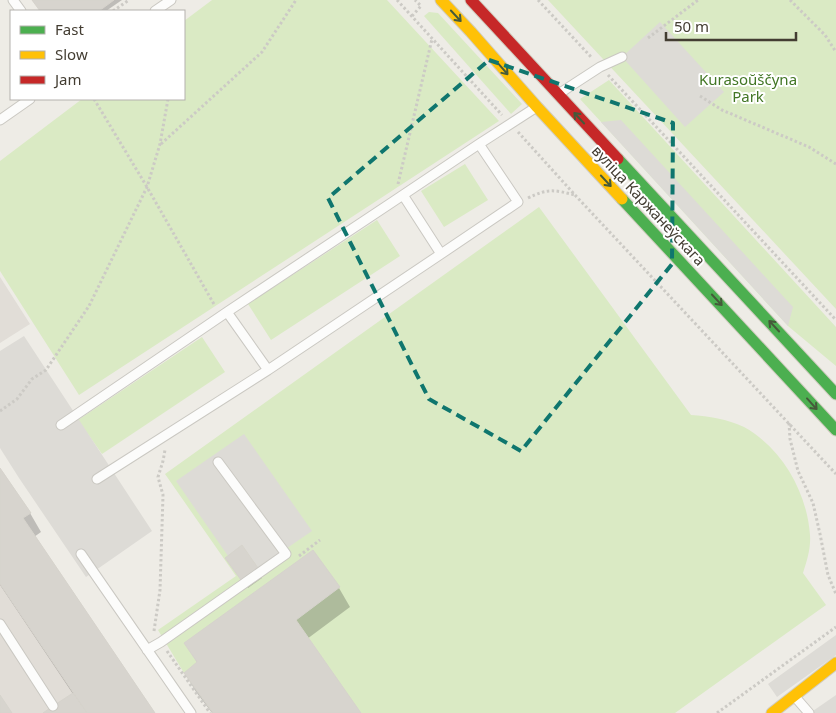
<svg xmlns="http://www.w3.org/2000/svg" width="836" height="713" font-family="'Noto Sans',sans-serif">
<rect width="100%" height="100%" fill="#eeece6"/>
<!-- industrial -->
<path fill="#e1ddd7" d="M0,277L30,324L0,343Z
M0,468L31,513L23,518L155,713H0Z"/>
<!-- green -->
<path fill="#daeac4" d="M212,0H387L499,121L79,395L0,271V161L82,99H184V21Z
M548,0H836V309Z
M429,12L438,13L522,104L511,114L424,16Z
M609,80L836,327V366L788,326L580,99Z
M465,164L488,200L444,227L421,191Z
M539,207L691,415C709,416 727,419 744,427C782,448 807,492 810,535C811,548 807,561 803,573L826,605L675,713H213L184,673L158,630L236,576L165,474Z
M377,220L400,256L271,340L248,304Z
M202,337L225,372L102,454L78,420Z"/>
<!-- parking -->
<path fill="#dddbd6" d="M660,22L724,92L685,127L622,57Z
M621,120L793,307L788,326L601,122Z
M24,336L152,531L86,577L19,478L0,448V351Z
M244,434L312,531L258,568L242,545L228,556L176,481Z
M836,635V655L777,697L768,684Z
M836,695V713H810Z"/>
<!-- shadow -->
<path fill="#0003" d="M32,0H122L106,11H41Z
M0,470L30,513L41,532L34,537L154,713H45L73,694L0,585Z
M313,552L339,588L350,607L307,639L360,713H212L196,692L185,673L198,664L186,643Z
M233,567L257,568L262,578L248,588Z"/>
<!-- building -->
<path fill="#d7d4ce" stroke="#d6d3cc" d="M32,0H114L99,11H40Z
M0,468L31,513L23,518L155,713H87L0,584Z
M242,545L258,568L241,580L225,558Z
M313,550L340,587L296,620L361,713H213L184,673L197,662L184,643Z
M73,693L87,713H43L53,706Z
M0,695L12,713H0Z"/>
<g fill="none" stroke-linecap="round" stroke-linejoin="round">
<defs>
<path id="lane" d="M13,0L21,11
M155,11L171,0
M560,93L600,67L622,57
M0,120L30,99
M441,254L518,202L479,144
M227,312L268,370
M61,425L227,312L394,201L479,144L535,108
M97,479L268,370L441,254L403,195
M81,554L191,713
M0,624L53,706
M147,650L161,642L286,554L218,462
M796,698L809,713"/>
<path id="fast" d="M618,159L836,394
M622,199L836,430"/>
<path id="slow" d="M441,0L471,32L537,107L622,199
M772,713L836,663"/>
<path id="jam" d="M471,0L618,159"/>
</defs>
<!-- lane casing -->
<use href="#lane" stroke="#cac8c2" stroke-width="11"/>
<!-- fast casing -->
<use href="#fast" stroke="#d0ccbf" stroke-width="13"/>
<!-- slow casing -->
<use href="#slow" stroke="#d0ccbf" stroke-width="13"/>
<!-- jam casing -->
<use href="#jam" stroke="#d0ccbf" stroke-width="13"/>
<!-- path -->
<path stroke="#cccac5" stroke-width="3" stroke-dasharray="2.5 2.5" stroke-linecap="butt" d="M397,0L502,115
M538,0L592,58
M790,0L825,35L836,52
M113,11L129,0
M412,16L421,6L415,0
M648,38L698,0
M608,75L836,320
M700,96L722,110L809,147L836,164
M94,99L147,187L215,306
M518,132L575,195L836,474
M161,144L262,52L296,0
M398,184L432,39
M528,198C548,188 555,190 575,195
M0,411L17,399L32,379L46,370L89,306L147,187L160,144L168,99
M789,423L790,439L798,471L813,503L820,534L828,575L836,594
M299,556L320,540
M154,631L160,590L163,495L158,477L163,461L165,450
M167,651L210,713
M717,713L836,627"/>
<!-- lane -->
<use href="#lane" stroke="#fcfcfb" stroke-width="9"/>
<!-- fast -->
<use href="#fast" stroke="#4caf50" stroke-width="11"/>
<!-- slow -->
<use href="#slow" stroke="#ffc107" stroke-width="11"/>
<!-- jam -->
<use href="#jam" stroke="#c62828" stroke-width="11"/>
</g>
<!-- one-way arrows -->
<defs><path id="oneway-shaft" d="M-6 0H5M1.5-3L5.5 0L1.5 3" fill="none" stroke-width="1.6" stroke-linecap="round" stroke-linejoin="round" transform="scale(1.25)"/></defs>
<g stroke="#455a3a">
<use href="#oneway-shaft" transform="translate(456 16) rotate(47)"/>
<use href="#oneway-shaft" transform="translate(503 69) rotate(49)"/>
<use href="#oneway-shaft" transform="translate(579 118) rotate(-133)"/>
<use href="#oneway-shaft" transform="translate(606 181) rotate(47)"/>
<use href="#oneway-shaft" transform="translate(717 300) rotate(47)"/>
<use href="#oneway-shaft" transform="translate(774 326) rotate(-133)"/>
<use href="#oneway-shaft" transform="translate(812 404) rotate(48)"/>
</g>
<!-- marked area -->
<path fill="none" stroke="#0f766e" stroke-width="4" stroke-dasharray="10 6" stroke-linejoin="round" d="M489,60L673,123L672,264L521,451L429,399L328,198Z"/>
<g text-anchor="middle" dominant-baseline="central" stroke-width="4" stroke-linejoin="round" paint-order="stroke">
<!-- park labels -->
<g font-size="15" fill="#427625" stroke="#fff">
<text x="748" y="79">Kurasoŭščyna<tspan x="748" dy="17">Park</tspan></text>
</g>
<!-- street labels -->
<g font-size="15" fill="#433d32" stroke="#fff">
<text transform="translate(649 205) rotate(47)">вуліца Каржанеўскага</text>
</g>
</g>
<!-- legend -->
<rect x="10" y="10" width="175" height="90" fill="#ffffff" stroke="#b4b1ad"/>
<rect x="20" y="26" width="25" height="8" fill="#4caf50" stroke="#b4b1ad"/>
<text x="55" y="35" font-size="15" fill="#433d32">Fast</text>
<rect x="20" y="51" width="25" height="8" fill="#ffc107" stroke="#b4b1ad"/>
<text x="55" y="60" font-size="15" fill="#433d32">Slow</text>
<rect x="20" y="76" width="25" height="8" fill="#c62828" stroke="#b4b1ad"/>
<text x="55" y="85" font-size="15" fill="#433d32">Jam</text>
<!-- scale -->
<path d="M666 32v8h130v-8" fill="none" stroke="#433d32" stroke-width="2.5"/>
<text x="674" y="32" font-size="15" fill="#433d32" stroke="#ffffff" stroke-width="4" paint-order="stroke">50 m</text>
</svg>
